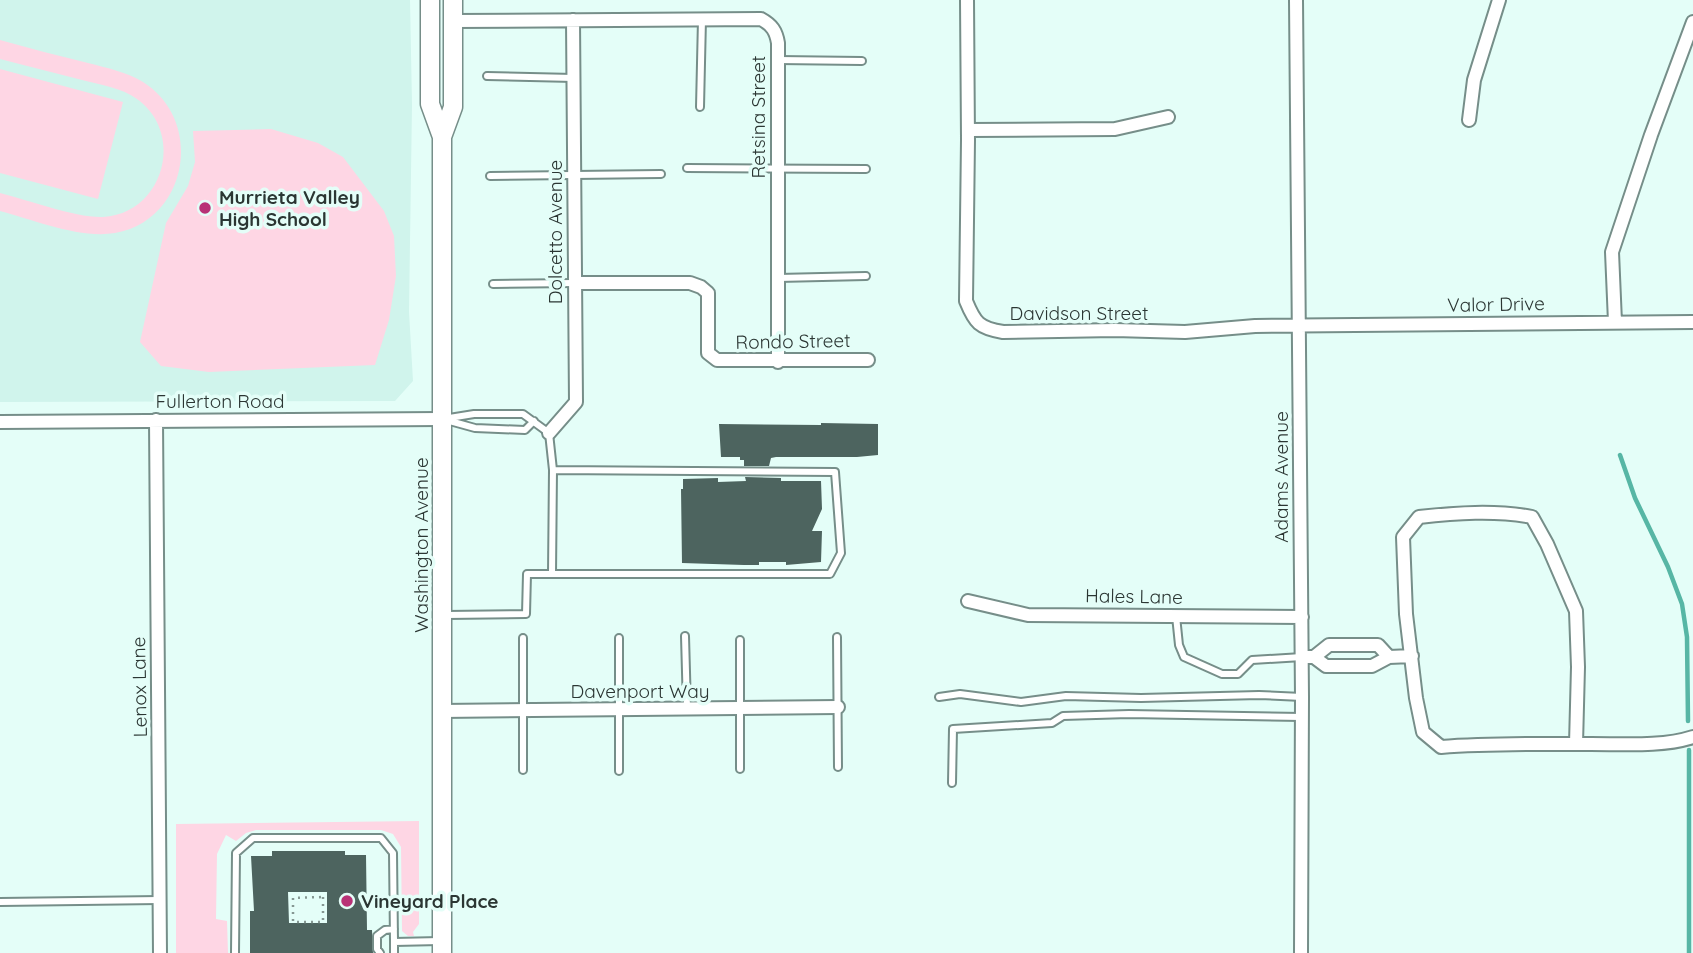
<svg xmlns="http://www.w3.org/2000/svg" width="1693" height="953" font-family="Quicksand,sans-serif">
<rect width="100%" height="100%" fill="#e4fef8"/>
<!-- built -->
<path fill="#d0f4ec" d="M0,0H410L412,105L409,312L413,381L395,401L0,402Z"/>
<!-- green -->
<path fill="#fed6e4" d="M0,40C29,48 59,56 88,63C107,68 127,72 143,82C205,121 188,220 115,233C80,239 34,220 0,211V193C28,200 76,218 103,217C163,214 186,134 137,99C122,88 101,85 82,80C55,73 27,66 0,59Z
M0,69L123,102L98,199L0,173Z
M271,129L318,143L343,157L384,211L394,236L396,276L389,320L375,365L209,372L161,366L140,342L166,223L188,186L195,162L193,131Z
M419,821V924L413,932L414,936H408L402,931L401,847L393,834L381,830H256L246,833L236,841L226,835L217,854L216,919L227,921L228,953H176V824Z"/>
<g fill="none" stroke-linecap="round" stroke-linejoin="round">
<!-- stream -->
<path stroke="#57b6a5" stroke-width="4.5" d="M1620,455L1635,498L1668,567L1682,604L1687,637L1688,721
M1689,750V953"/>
</g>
<!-- building -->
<path fill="#4d645f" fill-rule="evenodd" d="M821,423L878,424V455L857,457H776L771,458L769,466H744V460H740V457H721L719,424L821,425Z
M745,477L781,478V481H821L822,509L812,531H822L821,562L786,565V562H759V565H744L682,563L681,489H683V479L718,478V482L746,481Z
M272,851H345V855H366L367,930H372L373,953H250V911H254L251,856H272ZM288,892H327V923H289Z"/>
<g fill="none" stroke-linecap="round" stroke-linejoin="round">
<defs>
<path id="lane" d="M778,60L862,61
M487,76L574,78
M700,107L702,19
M687,168L866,169
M490,176L661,174
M778,278L866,276
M493,284L575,283
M443,419L474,414H523L549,433L553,470L552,574
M446,420L475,428L525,430L534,421
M446,615L526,614L527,574H830L841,553L835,472L553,470
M1176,616L1179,645L1184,657L1222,674H1238L1252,660L1302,657
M685,636L687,708
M837,637L838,767
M523,638V770
M619,638V771
M939,697L960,694L1021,702L1066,696L1141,698L1259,695L1302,697
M740,769V640
M952,783L953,729L1052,723L1063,716L1129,714L1302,717
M0,902L160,900
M394,942V953
M235,953L236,853L253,838H381L393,853L394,942L440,941
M380,953L377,949V936L385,930L394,929"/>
<path id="street" d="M967,0L968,140L966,301C975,323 979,328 1003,332L1115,330L1185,332L1255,326L1693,322
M1296,0L1302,697L1301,953
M453,21L761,19C772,25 776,31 778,43V362
M1469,120L1474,80L1499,0
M968,130L1115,129L1168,117
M575,283H690L701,287L708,293V353L717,360H868
M1615,322L1612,252L1651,135L1693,22
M156,420L160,953
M0,422L441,419
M549,433L576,402L573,20
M968,601L1028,615L1302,617
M1307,657H1314L1329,645H1378L1389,657
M1314,657L1326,666H1372L1389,657L1412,656
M441,711L838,707
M1576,744L1578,667L1576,611L1547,544L1532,517C1495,510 1455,513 1419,517L1403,537L1406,614L1416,698L1423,732L1441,747C1491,743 1541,744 1591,744C1624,744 1662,747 1693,737"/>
<path id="secondary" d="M430,0V104L442,137
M442,953V137L453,107V0"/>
</defs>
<!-- lane casing -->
<use href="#lane" stroke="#768e89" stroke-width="10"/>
<!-- street casing -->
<use href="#street" stroke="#768e89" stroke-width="16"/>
<!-- secondary casing -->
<use href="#secondary" stroke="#768e89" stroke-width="21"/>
<!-- path -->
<path stroke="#859792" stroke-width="2.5" stroke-dasharray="2 5" stroke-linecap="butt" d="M323,897V922H293V898Z"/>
<!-- lane -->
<use href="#lane" stroke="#fff" stroke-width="6"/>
<!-- street -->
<use href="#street" stroke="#fff" stroke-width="12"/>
<!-- secondary -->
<use href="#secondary" stroke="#fff" stroke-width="18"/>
</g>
<!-- markers -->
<g fill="#b83276" stroke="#e4fef8" stroke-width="2.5">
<circle cx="205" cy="208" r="7"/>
<circle cx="347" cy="901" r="7"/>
</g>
<g text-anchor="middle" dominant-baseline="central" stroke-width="7" stroke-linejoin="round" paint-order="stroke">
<!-- street labels -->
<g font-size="19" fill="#2b3633" stroke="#e4fef8">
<text transform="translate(758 117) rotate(-90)">Retsina Street</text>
<text transform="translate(555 232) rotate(-90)">Dolcetto Avenue</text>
<text transform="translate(1496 304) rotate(-1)">Valor Drive</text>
<text x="1079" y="313">Davidson Street</text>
<text transform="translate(793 341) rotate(-1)">Rondo Street</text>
<text x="220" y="401">Fullerton Road</text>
<text transform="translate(1281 477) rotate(-90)">Adams Avenue</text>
<text transform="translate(421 545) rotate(-90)">Washington Avenue</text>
<text transform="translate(1134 596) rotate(1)">Hales Lane</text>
<text transform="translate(139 687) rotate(-91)">Lenox Lane</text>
<text x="640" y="691">Davenport Way</text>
</g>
<!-- poi labels -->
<g font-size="19" font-weight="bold" fill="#2b3633" stroke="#e4fef8" text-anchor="start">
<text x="219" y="197">Murrieta Valley<tspan x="219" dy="22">High School</tspan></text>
<text x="361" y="901">Vineyard Place</text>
</g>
</g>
</svg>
